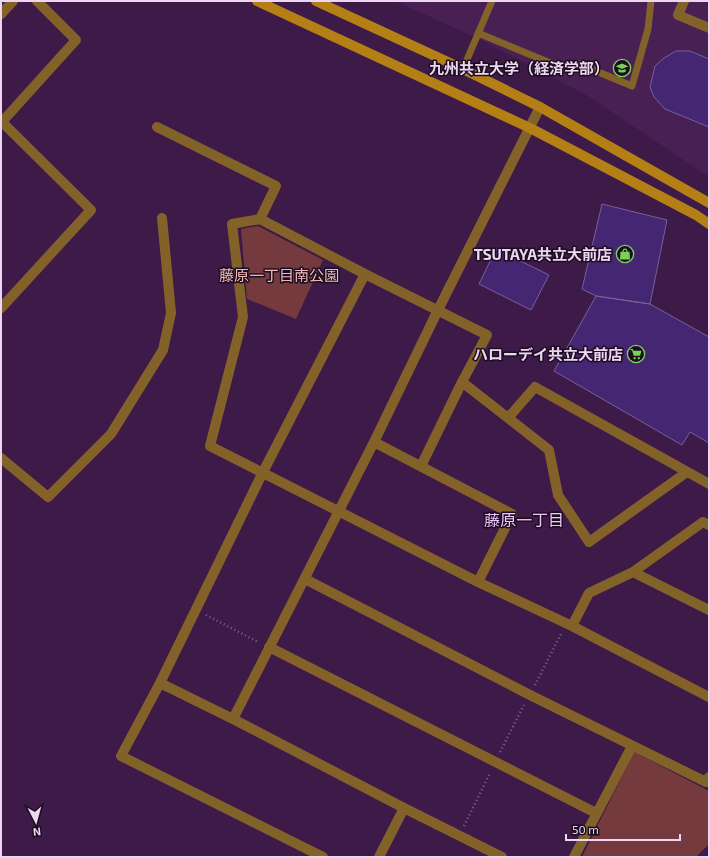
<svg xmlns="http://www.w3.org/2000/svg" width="710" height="858" font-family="'Exo 2','Noto Sans JP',sans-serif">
<rect width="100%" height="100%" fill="#3d1a47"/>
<!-- built -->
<path fill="#492054" d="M395,1H709V177L588,96L481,40Z"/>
<!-- green -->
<path fill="#743a3d" d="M258,226L323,260L296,319L247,299L241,229Z
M634,752L709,791V844L696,857H582Z"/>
<!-- building -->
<path fill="#452673" stroke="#74629a" d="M676,51H690L709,59V127L665,109L654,97L650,87L655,66L664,58Z
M602,204L667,220L650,304L596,296L582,289Z
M496,249L549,275L531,310L479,284Z
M596,296L650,304L709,337V443L690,432L682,445L554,371Z"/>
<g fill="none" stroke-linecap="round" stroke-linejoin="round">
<!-- path -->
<path stroke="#82648b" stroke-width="2.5" stroke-dasharray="1 3" stroke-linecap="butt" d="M206,615L258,642
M535,685L561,634
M500,752L524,705
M464,826L490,773"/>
<!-- lane -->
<path stroke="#83622a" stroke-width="7" d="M478,33L565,69L579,64L632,86L648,29L651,1
M463,69L492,1"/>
<!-- street -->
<path stroke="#83622a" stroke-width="10" d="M684,1L678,15L709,28
M1,14L13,1
M1,123L76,40L37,1
M157,127L276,186L260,219
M365,274L260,219L232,224L243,317L210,446L478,582L572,626L709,697
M1,308L91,210L2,122
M462,382L549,450L558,495L589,542L687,472
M508,418L535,387L709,484
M374,442L512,514L478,582
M1,458L48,497L111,434L163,350L171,313L162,218
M633,572L709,610
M305,579L530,695L706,782L709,777
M572,626L589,593L633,572L703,522L709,525
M269,647L596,813
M160,683L233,719L404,808L502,857
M233,719L374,442L438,310L540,107
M323,857L121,756L160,683L262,474L365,274L487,335L462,382L421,466
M379,857L404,808
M574,857L632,746"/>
<!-- secondary -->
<path stroke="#b47f15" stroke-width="10" d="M257,1L530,128L696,215L709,224
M316,1L463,69L540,107L709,203"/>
</g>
<!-- icons -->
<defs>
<symbol id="university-ring" viewBox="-11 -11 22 22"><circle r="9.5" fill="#1c0d20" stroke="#78d158" stroke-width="1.5"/><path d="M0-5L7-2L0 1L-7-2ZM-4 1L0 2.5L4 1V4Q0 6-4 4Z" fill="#78d158"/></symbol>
<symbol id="shop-ring" viewBox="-11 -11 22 22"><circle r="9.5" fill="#1c0d20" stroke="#78d158" stroke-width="1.5"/><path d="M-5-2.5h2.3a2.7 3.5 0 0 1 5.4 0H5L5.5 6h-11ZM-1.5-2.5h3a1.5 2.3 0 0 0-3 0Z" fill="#78d158"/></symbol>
<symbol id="supermarket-ring" viewBox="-11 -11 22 22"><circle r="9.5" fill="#1c0d20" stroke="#78d158" stroke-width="1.5"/><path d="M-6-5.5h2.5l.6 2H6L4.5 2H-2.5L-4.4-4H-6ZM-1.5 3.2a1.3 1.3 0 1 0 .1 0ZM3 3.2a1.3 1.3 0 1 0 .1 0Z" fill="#78d158"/></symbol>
</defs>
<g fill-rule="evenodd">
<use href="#university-ring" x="612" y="58" width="20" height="20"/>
<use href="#shop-ring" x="615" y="244" width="20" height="20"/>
<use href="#supermarket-ring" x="626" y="344" width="20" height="20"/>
</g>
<g text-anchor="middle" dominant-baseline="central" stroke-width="3" stroke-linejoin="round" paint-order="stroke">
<!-- poi labels -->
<g font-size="15" font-weight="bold" fill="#ecd6f2" stroke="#1c0d20" text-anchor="end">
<text x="609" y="68">九州共立大学（経済学部）</text>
<text x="612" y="254">TSUTAYA共立大前店</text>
<text x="623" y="354">ハローデイ共立大前店</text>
</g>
<!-- park labels -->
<g font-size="15" fill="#f0baba" stroke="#1c0d20">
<text x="279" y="275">藤原一丁目南公園</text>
</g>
<!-- neighbourhood labels -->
<g font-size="16" fill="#efc4fc" stroke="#1c0d20">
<text x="524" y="519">藤原一丁目</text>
</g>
</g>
<!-- border -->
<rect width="710" height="858" fill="none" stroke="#ecd6f2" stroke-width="4"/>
<!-- north arrow -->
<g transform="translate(36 822) rotate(174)" stroke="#1c0d20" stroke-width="3" paint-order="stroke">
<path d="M0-3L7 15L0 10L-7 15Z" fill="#ecd6f2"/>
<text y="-6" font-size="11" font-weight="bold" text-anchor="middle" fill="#ecd6f2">N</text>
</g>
<!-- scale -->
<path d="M566 834v6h114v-6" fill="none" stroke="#ecd6f2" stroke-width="2"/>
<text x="572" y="834" font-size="12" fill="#ecd6f2" stroke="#1c0d20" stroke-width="3" paint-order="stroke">50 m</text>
</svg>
